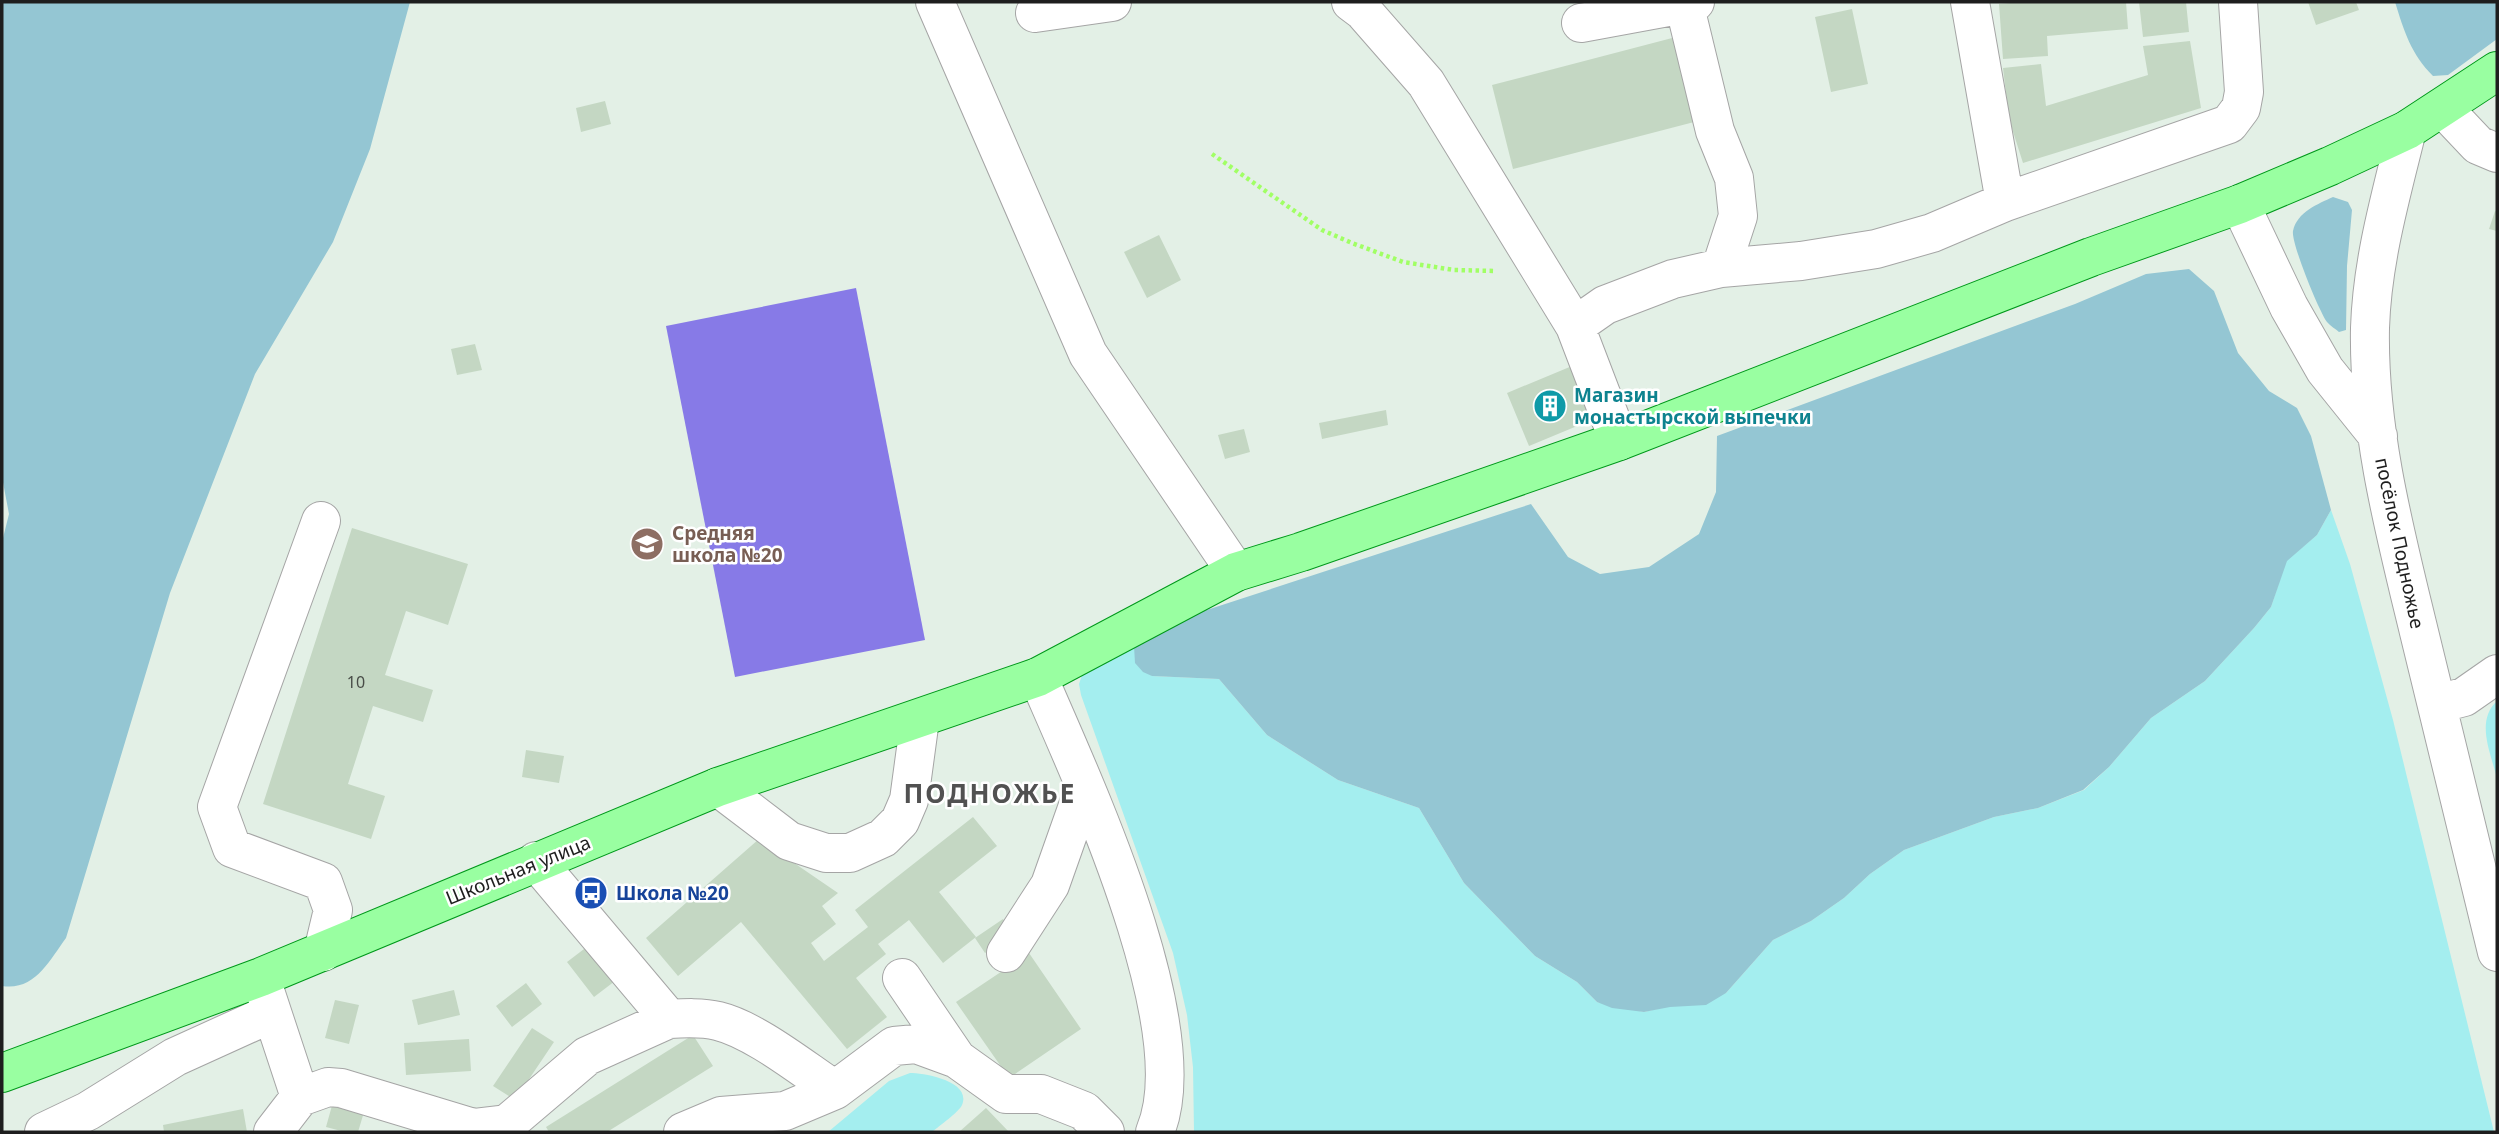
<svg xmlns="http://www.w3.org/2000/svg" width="2499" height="1134" font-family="'Noto Sans',sans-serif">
<rect width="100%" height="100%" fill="#e3f0e6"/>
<!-- grass -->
<path fill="#a4eeef" d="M2331,510L2350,564L2393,720L2494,1132H1194L1193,1067L1187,1015L1173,953L1081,695L1079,684L1083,672L1134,646L1152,676L1219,679L1267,735L1338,780L1419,808L1464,883L1535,956L1577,982L1597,1002L1644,1012L1726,993L1773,940L1811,921L1844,898L1870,874L1904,850L1994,817L2038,808L2084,790L2109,767L2151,718L2205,681L2254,628L2271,607L2286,561L2317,535Z
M2497,701V778C2491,754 2475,721 2497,701Z
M910,1073C924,1073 972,1081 962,1105C959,1112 939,1126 932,1132H828L889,1081Z"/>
<!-- forest -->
<path fill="#94c6d3" d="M2,2H410L370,149L333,242L255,374L170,593L66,938C49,961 35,991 2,986V542L9,514L2,477Z
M2395,2H2497V39L2448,75L2433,76C2411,54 2404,31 2395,2Z
M2333,197L2348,202L2352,210L2347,266L2346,330L2339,332C2336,329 2330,326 2327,322C2319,311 2291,243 2293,231C2297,212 2318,204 2333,197Z
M2189,269L2214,291L2238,353L2269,391L2297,408L2311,436L2331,510L2317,535L2287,561L2271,607L2254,628L2205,681L2151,718L2109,767L2083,790L2038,808L1994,817L1904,850L1870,874L1844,898L1811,921L1773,940L1726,993L1706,1005L1670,1007L1644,1012L1612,1008L1597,1002L1577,982L1535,956L1464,883L1419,808L1338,780L1267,735L1219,679L1152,676L1143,672L1135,663L1134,646L1176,620L1531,504L1568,557L1600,574L1649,567L1699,534L1716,492L1717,436L2075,304L2146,274Z"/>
<!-- pitch -->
<path fill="#877ae7" d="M856,288L925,640L735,677L666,326Z"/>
<!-- building -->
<path fill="#c4d7c3" d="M2022,2H2126L2128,29L2047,36L2048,56L2003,59L1999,4Z
M2139,2H2186L2189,32L2143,37Z
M2308,2H2356L2359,10L2316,25Z
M1852,9L1868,84L1831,92L1815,17Z
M1676,37L1698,121L1513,169L1492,85Z
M2190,41L2201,108L2023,163L2009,119L2003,68L2041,64L2046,106L2148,75L2143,46Z
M605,101L611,124L581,132L576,108Z
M2495,211L2497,212V231L2489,229Z
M1159,235L1181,280L1147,298L1124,252Z
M475,344L482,370L457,375L451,349Z
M1572,366L1594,419L1529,446L1507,393Z
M1386,410L1388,425L1322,439L1319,423Z
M1244,429L1250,452L1225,459L1218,435Z
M352,528L468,564L448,625L406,611L385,675L433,690L423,722L373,706L348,784L385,796L371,839L263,804Z
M526,750L564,756L559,783L522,777Z
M973,817L997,846L939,892L976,937L943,963L909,920L878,944L886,954L856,978L887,1017L847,1049L741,922L678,976L646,938L759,839L838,893L822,906L836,924L811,943L824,961L868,927L855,910Z
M1003,919L1013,933L985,953L975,938Z
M588,946L615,981L594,997L567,962Z
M1029,953L1081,1029L1009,1078L956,1002Z
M526,983L542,1004L512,1027L496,1006Z
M454,990L460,1015L418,1025L412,1000Z
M335,1000L359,1005L349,1044L325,1038Z
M532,1028L554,1042L515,1100L493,1086Z
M693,1035L713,1066L607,1132H549L546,1127Z
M469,1039L471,1071L406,1075L404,1043Z
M333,1102L364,1112L358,1132H345L326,1127Z
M986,1108L1009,1132H959Z
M243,1109L247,1132H164L163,1125Z"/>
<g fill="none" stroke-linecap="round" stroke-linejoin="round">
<defs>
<path id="minor" d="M935,2L1088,354L1236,572
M1351,2L1363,11L1426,83L1575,326L1619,441
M1970,2L2005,202
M1684,3L1715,131L1734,178L1738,216L1721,268
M1035,13L1112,2
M1581,23L1695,2
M2443,108L2478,145L2497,153
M2407,130C2391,195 2372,261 2370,328C2368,431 2395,533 2419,632C2445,738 2471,845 2497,952
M2240,204L2289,307L2325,370L2378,436
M1575,326L1605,305L1673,279L1721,268L1801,261L1876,249L1932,233L2005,202L2229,124L2241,108L2244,92L2238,2
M321,521L217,807L232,848L323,882L333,910L323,952
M1038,677C1082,779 1199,1028 1155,1132
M2437,704L2464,697L2497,674
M718,787L789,841L826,853H850L883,838L900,821L909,800L920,719
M536,861L669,1019C685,1018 702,1017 718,1021C755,1030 803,1069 835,1090L894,1046L916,1044L957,1059L1006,1094H1041L1084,1111L1105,1132
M1006,953L1050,885L1085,786
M902,978L957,1059
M264,988L300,1097L273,1132
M300,1097L328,1087L341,1088L473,1128L507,1124L587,1056L669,1019
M44,1132L88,1111L175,1057L272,1013
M683,1132L721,1116L785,1111L835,1090"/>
<path id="major" d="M2,1073L261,977L718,787L1038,677L1236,572L1301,552L1619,441L2091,257L2240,204L2330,166L2407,130L2497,71"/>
</defs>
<!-- minor casing -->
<use href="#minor" stroke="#a5a5a5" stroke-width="40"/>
<!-- major casing -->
<use href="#major" stroke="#00981b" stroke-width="40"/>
<!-- path -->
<path stroke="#a1ff65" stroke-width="4.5" stroke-dasharray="3.5 3.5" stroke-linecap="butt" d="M1212,154L1322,230L1352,243L1403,262L1454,270L1495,271"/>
<!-- minor -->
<use href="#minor" stroke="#fff" stroke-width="38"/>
<!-- major -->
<use href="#major" stroke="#99ffa1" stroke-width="38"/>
</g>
<!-- icons -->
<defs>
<symbol id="building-disc" viewBox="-11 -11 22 22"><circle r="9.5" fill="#0f9aa8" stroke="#fff"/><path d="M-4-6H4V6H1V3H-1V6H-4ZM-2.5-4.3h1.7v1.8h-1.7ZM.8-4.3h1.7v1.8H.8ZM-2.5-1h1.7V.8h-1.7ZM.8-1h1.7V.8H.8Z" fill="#fff"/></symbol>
<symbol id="school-disc" viewBox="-11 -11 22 22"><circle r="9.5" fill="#8d6e63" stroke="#fff"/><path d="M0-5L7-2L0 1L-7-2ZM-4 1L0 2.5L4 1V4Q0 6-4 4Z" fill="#fff"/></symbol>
<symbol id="bus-disc" viewBox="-11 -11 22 22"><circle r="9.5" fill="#1a4fb4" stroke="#fff"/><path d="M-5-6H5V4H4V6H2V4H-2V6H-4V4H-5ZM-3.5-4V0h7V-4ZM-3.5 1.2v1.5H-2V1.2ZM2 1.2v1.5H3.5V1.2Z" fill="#fff"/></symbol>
</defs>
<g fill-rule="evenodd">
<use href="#building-disc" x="1531" y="387" width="38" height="38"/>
<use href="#school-disc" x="628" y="525" width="38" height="38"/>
<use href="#bus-disc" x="572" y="874" width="38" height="38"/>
</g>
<g text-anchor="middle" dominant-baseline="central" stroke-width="5" stroke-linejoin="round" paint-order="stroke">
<!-- number labels -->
<g font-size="16" fill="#484c47">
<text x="356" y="682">10</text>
</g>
<!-- culture labels -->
<g font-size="19" font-weight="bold" fill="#0d838f" stroke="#fff" text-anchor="start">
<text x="1574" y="395">Магазин<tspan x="1574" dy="22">монастырской выпечки</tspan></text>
</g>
<!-- education labels -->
<g font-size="19" font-weight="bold" fill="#785e54" stroke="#fff" text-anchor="start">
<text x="672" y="533">Средняя<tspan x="672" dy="22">школа №20</tspan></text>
</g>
<!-- street labels -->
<g font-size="19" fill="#1e1e1e" stroke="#fff">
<text transform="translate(2400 543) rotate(78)">посёлок Подножье</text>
<text transform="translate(518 870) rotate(-22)">Школьная улица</text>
</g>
<!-- transit labels -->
<g font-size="19" font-weight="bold" fill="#164399" stroke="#fff" text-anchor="start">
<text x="616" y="893">Школа №20</text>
</g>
<!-- district labels -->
<g font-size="26" font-weight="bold" letter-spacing="2" fill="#515151" stroke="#fff">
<text x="990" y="793">ПОДНОЖЬЕ</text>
</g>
</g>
<!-- border -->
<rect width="2499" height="1134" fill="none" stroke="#1e1e1e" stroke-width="7"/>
</svg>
